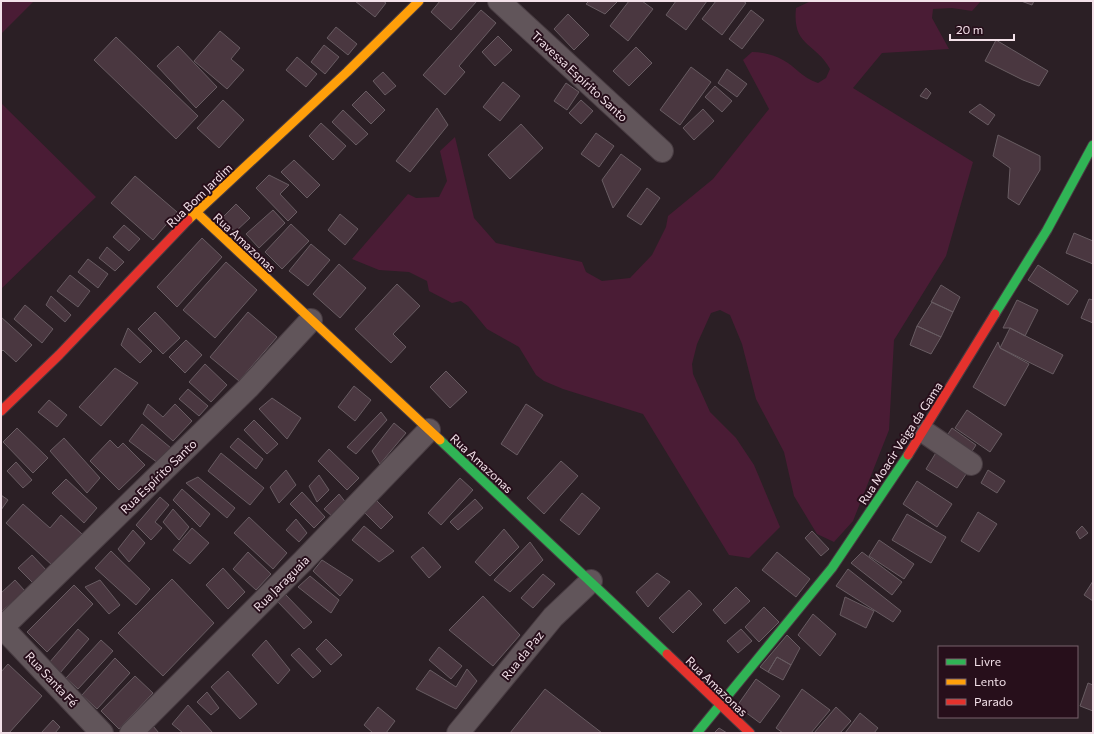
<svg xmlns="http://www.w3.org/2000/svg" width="1094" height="734" font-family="Commissioner,sans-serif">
<rect width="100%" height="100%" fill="#2b1f25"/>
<!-- green -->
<path fill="#4a1c35" d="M1,1H34L1,34Z
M811,1H981L972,11L952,8L933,9L932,18L949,49L882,53L853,88L973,162L946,256L894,340L889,430L853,521L834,542L817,534L794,496L784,452L756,399L742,344L730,315L720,310L711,313L697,344L692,364L693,374L710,412L736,438L754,465L780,527L749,558L729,555L643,414L563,389L544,381L536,375L519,347L487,329L468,306L461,301L452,303L429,291L427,281L409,272L379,270L352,259L408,194L416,198L439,197L447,181L440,151L455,137L474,218L496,243L582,262L586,272L602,281L630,278L652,255L666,227L668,216L713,179L769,109L743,60L752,52C763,52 774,55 783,60C796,67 802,78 818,83L826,78L830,69C815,42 792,47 796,8Z
M1,103L96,197L1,289Z"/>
<!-- building -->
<path fill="#4a3740" stroke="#685c62" d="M355,1H383L386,3L375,17Z
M440,1H477L451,30L431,12Z
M589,1H618L605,14L586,4Z
M629,1H642L653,9L628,41L610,26Z
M676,1H707L686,30L666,15Z
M716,1H743L746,3L722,35L702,19Z
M1021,1H1034L1032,5Z
M481,10L496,23L459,66L465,72L445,95L423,75Z
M751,10L764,20L742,49L729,39Z
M568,14L589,35L574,50L554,29Z
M336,27L357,44L348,55L327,38Z
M220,31L240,48L231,59L244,70L227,89L194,61Z
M498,36L512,50L495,66L482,52Z
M116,37L198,116L176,139L94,60Z
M996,40L1048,71L1039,86L1023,80L985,61Z
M324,45L339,57L325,74L311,62Z
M178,46L217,87L196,108L157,66Z
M636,47L652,63L629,86L613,71Z
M297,57L317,74L306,87L286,70Z
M691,67L711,82L680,125L660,110Z
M727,69L747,84L737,97L718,83Z
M383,72L396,86L385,95L373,81Z
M503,82L520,96L500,121L483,107Z
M566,83L579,92L567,110L554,101Z
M715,86L732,101L722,112L705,97Z
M926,88L931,93L927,99L920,96Z
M366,91L385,110L371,124L352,105Z
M223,100L244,120L219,148L197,128Z
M581,100L593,111L581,124L569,113Z
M980,104L995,115L988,125L969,112Z
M437,108L448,125L410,172L396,161Z
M703,109L714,121L694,140L683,128Z
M343,110L368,134L356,145L332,122Z
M321,123L346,146L333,160L309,136Z
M521,124L543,148L510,179L488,155Z
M596,133L614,146L599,167L581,154Z
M998,135L1040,156V170L1019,205L1008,198L1010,168L993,156Z
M621,154L641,169L613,208L602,180Z
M294,160L320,185L307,198L281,172Z
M269,175L289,185L280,194L297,212L288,221L256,188Z
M135,176L177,212L153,240L111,203Z
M647,188L660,198L641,225L627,216Z
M236,204L250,218L235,232L222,218Z
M273,210L285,223L259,248L246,234Z
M340,214L358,229L345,245L328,230Z
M291,224L309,241L282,269L265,252Z
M124,225L140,239L129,251L113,237Z
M1074,233L1093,241V264L1066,253Z
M202,238L222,257L177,307L157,287Z
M311,244L330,260L308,286L289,271Z
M107,247L124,262L115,271L99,258Z
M88,259L108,274L98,288L78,272Z
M226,262L257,290L215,338L183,310Z
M339,264L366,288L340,318L313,294Z
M1038,265L1078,291L1068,305L1028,280Z
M70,275L90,291L78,307L57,291Z
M397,284L420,306L393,334L406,347L391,363L355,329Z
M941,285L960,297L953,312L931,302Z
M51,296L71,315L65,322L46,305Z
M1089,299L1093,300V323L1081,318Z
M1017,300L1038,310L1025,336L1010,328H1003Z
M932,302L953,312L941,337L917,326Z
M25,305L53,329L42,343L14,319Z
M155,312L180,338L163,354L138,329Z
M248,312L277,337L239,381L210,357Z
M1,317L32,345L16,362L3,350L1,352Z
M917,326L941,337L931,354L910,345Z
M128,328L152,351L140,363L121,345Z
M1010,328L1063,355L1053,374L1000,348Z
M186,340L202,355L185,373L169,357Z
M998,342L1000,348L1029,364L1005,406L973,387Z
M205,364L227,385L211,402L189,382Z
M115,368L138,383L101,426L79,407Z
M446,371L467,392L450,408L430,387Z
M354,386L371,400L355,421L338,407Z
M188,389L208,406L199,416L179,399Z
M272,398L301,418L287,439L259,409Z
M49,400L67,415L57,427L38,412Z
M148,404L163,417L175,404L192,421L173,441L143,414Z
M526,404L543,415L517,455L501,444Z
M967,410L1002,434L990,452L955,428Z
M381,412L387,420L356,454L347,447Z
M254,420L278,444L267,454L244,430Z
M394,423L406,433L380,464L372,451Z
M142,424L171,448L158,463L129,441Z
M17,428L48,458L33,473L3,442Z
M952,428L976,445L969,456L944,440Z
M64,438L100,478L87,493L50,451Z
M238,438L263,459L256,469L230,447Z
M110,440L118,448L123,443L145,465L119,490L90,461Z
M329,449L359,478L347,490L318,461Z
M937,451L968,471L957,488L926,469Z
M221,453L264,488L250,505L208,471Z
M561,461L578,476L544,514L527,498Z
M16,462L32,480L23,488L7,471Z
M286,470L296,485L279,503L270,487Z
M988,470L1005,481L997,493L981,483Z
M319,475L329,490L317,502L309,486Z
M198,477L235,508L227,518L186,483Z
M460,478L473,490L441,525L428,513Z
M66,479L97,508L84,523L52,493Z
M917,481L952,504L937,527L903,504Z
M182,489L210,514L200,527L173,500Z
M302,492L325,517L314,528L290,504Z
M582,493L600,508L579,535L560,520Z
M339,494L347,504L335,519L324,509Z
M1,495L8,500L1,510Z
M372,496L393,517L381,529L360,508Z
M160,497L169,505L155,522L162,528L151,540L136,525Z
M475,499L483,508L458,530L450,522Z
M23,504L50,528L61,515L82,534L53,566L6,523Z
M173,509L189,527L179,540L163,522Z
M978,512L997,524L979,552L961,541Z
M907,514L946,537L931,563L892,540Z
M249,517L287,553L273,569L234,533Z
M296,519L307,533L299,542L286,530Z
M364,526L394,551L379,562L352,540Z
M1082,526L1088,533L1080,539L1076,532Z
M192,528L209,543L190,564L173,550Z
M504,529L519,547L490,576L475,562Z
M133,530L145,543L129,562L118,549Z
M812,531L829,549L821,556L805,538Z
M879,540L914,564L904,579L869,556Z
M530,542L543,560L510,592L494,580Z
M423,547L441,567L429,578L411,557Z
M111,551L150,589L136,605L95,568Z
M248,552L271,574L256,590L233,569Z
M777,552L810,579L796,597L762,570Z
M862,552L902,582L892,595L851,563Z
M32,555L47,571L34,584L18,568Z
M322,560L353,580L340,596L313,571Z
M223,568L245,592L228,609L206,585Z
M848,569L901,611L893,622L836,586Z
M657,573L670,582L648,607L636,592Z
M543,574L555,584L533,608L521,598Z
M310,576L339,600L331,613L298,587Z
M172,579L214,623L163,676L118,633Z
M15,580L25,591L1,612V593Z
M100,580L120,605L109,614L85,587Z
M1093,581V601L1084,595Z
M74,585L93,604L47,652L27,632Z
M736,587L750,601L725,624L713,610Z
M689,590L702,604L673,633L659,618Z
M285,594L312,622L304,629L277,601Z
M483,596L520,635L493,666L449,630Z
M845,597L874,611L866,628L840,615Z
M764,607L779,622L759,642L745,627Z
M813,614L836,634L820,656L798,635Z
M78,629L89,639L60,673L49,663Z
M741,629L752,641L738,653L727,641Z
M787,635L800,648L791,665L777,657L768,672L760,667Z
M326,639L342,655L331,665L316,649Z
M101,640L113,651L78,689L66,678Z
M266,640L290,670L278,684L252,655Z
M439,647L462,666L451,679L429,660Z
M299,648L321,671L313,678L291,655Z
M777,657L791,665L783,680L768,672Z
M115,658L130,673L97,709L82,695Z
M8,664L42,696L9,733H1V672Z
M467,669L477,681L456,709L416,689L430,670L456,687Z
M228,671L257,704L240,719L211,687Z
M135,676L153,693L119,729L101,711Z
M756,679L780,696L760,723L737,706Z
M1088,683L1093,685V711L1080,706Z
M545,689L602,733H510Z
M802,689L830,710L811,733H783L776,728Z
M207,692L219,708L211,715L197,702Z
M188,705L213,733H183L172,724Z
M378,707L395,721L386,733H373L364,725Z
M836,707L851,721L840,733H814Z
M860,713L878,728L874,733H845Z
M53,720L60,727L55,733H41Z
M153,726L159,733H144Z
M719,728L727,733H714Z"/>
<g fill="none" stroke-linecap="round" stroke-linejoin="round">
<defs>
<path id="street" d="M499,1L662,151
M923,431L971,464
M1,626L102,733
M1,629L248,388L311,320
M131,733L304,560L429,430
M458,733L553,617L591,581"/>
<path id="fast" d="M995,314L1047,230L1093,145
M440,440L667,654
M697,733L832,568L908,455"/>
<path id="slow" d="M196,212L440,440
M188,220L347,72L419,1"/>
<path id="jam" d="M1,411L59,355L188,220
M908,455L995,314
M667,654L750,733"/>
</defs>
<!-- street casing -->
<use href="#street" stroke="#483c42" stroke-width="24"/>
<!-- fast casing -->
<use href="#fast" stroke="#483c42" stroke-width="11"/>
<!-- slow casing -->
<use href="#slow" stroke="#483c42" stroke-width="11"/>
<!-- jam casing -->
<use href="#jam" stroke="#483c42" stroke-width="11"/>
<!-- street -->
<use href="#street" stroke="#61555a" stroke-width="22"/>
<!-- fast -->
<use href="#fast" stroke="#30b455" stroke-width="9"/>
<!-- slow -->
<use href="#slow" stroke="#ff9f0a" stroke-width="9"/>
<!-- jam -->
<use href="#jam" stroke="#e5322d" stroke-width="9"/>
</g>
<g text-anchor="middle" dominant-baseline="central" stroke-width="4" stroke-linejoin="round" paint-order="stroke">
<!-- street labels -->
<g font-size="12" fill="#f3e1e9" stroke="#270f1b">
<text transform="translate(580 76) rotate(43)">Travessa Espírito Santo</text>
<text transform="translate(199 195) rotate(-44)">Rua Bom Jardim</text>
<text transform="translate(245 242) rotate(43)">Rua Amazonas</text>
<text transform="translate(900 443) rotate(-57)">Rua Moacir Veiga da Gama</text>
<text transform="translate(482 463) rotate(43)">Rua Amazonas</text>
<text transform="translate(158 476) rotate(-44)">Rua Espírito Santo</text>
<text transform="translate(281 583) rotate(-45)">Rua Jaraguaia</text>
<text transform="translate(522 655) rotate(-51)">Rua da Paz</text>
<text transform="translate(52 679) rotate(47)">Rua Santa Fé</text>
<text transform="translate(717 686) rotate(44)">Rua Amazonas</text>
</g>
</g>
<!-- border -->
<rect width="1094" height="734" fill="none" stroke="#f3e1e9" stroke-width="4"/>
<!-- legend -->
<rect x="938" y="646" width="140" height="72" fill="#270f1b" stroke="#79636d"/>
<rect x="946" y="659" width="20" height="6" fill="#30b455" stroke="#79636d"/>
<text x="974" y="666" font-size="12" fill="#f3e1e9">Livre</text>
<rect x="946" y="679" width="20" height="6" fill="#ff9f0a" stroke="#79636d"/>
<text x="974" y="686" font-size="12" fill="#f3e1e9">Lento</text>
<rect x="946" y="699" width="20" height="6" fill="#e5322d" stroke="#79636d"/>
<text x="974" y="706" font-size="12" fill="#f3e1e9">Parado</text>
<!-- scale -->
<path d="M950 34v6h64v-6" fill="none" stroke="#f3e1e9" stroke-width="2"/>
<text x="956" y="34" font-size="12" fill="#f3e1e9" stroke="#270f1b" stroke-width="3" paint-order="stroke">20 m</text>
</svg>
